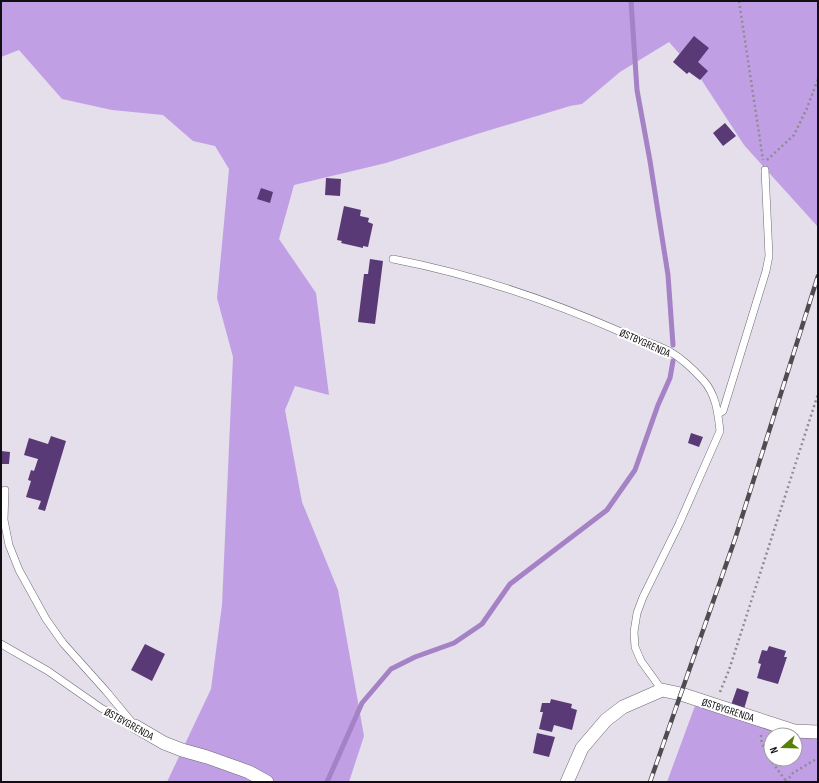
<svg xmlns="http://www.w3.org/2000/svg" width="819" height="783" font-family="'Sofia Sans Condensed',sans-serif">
<rect width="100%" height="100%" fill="#e4dfea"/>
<!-- forest -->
<path fill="#c19fe4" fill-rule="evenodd" d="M1,1H818V227L744,145L699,76L669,42L620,72L582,104L570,106L477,134L386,163L294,185L279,239L316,293L329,395L295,386L285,410L302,502L338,590L364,736L349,782H167L211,689L222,605L233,357L217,298L229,169L215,146L193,141L163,115L112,110L62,99L19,50L1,57Z
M696,703L818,734V782H667ZM771,735H795V759H771Z"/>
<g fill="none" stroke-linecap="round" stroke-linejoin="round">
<!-- stream -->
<path stroke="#a482c5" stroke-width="5" d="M631,1L637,90L650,161L668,275L673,345
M327,782L362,703L391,669L415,657L454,643L482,624L510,584L607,510L635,470L658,405L670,378L673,361"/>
</g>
<!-- building -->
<path fill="#5a3a76" d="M694,36L709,48L698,62L708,71L700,80L689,72L687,74L673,62Z
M725,123L736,136L723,146L713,133Z
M326,178L341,179L340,196L325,195Z
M261,188L273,192L270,203L257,199Z
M344,206L361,210L360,216L369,218L368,222L373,224L368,247L363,246V248L341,243L342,241L337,240Z
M370,259L383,261L375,324L358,322L364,274H368Z
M691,433L703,437L699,447L688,443Z
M51,436L66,441L45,511L38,509L41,501L26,497L31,481L28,480L31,470L34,471L38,459L24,455L29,438L48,444Z
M1,451L10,452L9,464H1Z
M145,644L165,654L152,681L131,670Z
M769,646L786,651L784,657H787L778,684L757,678L761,664L758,663L762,650L767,651Z
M737,688L749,692L744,709L731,705Z
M551,699L572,704L571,708L577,710L572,730L554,725L552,732L539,729L543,712H540L542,703H550Z
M537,733L555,737L549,757L533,753Z"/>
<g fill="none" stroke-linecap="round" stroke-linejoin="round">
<defs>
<path id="lane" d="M393,259C471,274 548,300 621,332C637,339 654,343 669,351C681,358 694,370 703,380C716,394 718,413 720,431L679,524L643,597L637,613L634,632L635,647L641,661L662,690
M718,414L723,411L766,271L769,256L765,170
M5,490L4,520L9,545L19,570L46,619L63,643L106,691L135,726
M1,644L48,671L101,708L133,725"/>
<path id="street" d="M135,726L164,743L182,750L207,757L249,772L267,782
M567,782L582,748L606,720L623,707L662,690L681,694L794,731L818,732"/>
</defs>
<!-- lane casing -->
<use href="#lane" stroke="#6e6a73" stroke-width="8"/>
<!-- street casing -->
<use href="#street" stroke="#6e6a73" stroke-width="14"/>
<!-- path -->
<path stroke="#8f8b93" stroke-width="2.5" stroke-dasharray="2 3" stroke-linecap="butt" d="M739,1L763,160
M767,160L794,135L807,108L818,79
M720,692L729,670L818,394
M761,735C760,748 778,770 786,781
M786,782L793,773L818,758"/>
<!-- lane -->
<use href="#lane" stroke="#fff" stroke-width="7"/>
<!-- street -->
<use href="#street" stroke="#fff" stroke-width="13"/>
<defs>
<path id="rail" d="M650,782L735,539L818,276"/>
</defs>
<!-- rail casing -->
<use href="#rail" stroke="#4e4b51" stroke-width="4.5"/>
<!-- rail -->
<use href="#rail" stroke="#fff" stroke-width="3" stroke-dasharray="9" stroke-linecap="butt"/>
</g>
<g text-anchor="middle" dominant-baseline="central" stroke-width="4" stroke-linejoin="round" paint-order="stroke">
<!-- street labels -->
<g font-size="11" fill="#110f13" stroke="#fff">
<text transform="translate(645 343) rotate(24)">ØSTBYGRENDA</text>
<text transform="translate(728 710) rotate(18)">ØSTBYGRENDA</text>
<text transform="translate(129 724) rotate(29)">ØSTBYGRENDA</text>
</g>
</g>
<!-- border -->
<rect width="819" height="783" fill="none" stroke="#110f13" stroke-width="4"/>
<!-- north arrow -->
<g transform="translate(783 747) rotate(250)"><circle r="19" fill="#ffffff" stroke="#a09fa1"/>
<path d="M0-3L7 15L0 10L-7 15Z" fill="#578104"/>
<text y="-6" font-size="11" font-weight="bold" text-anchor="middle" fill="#110f13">N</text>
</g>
</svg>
